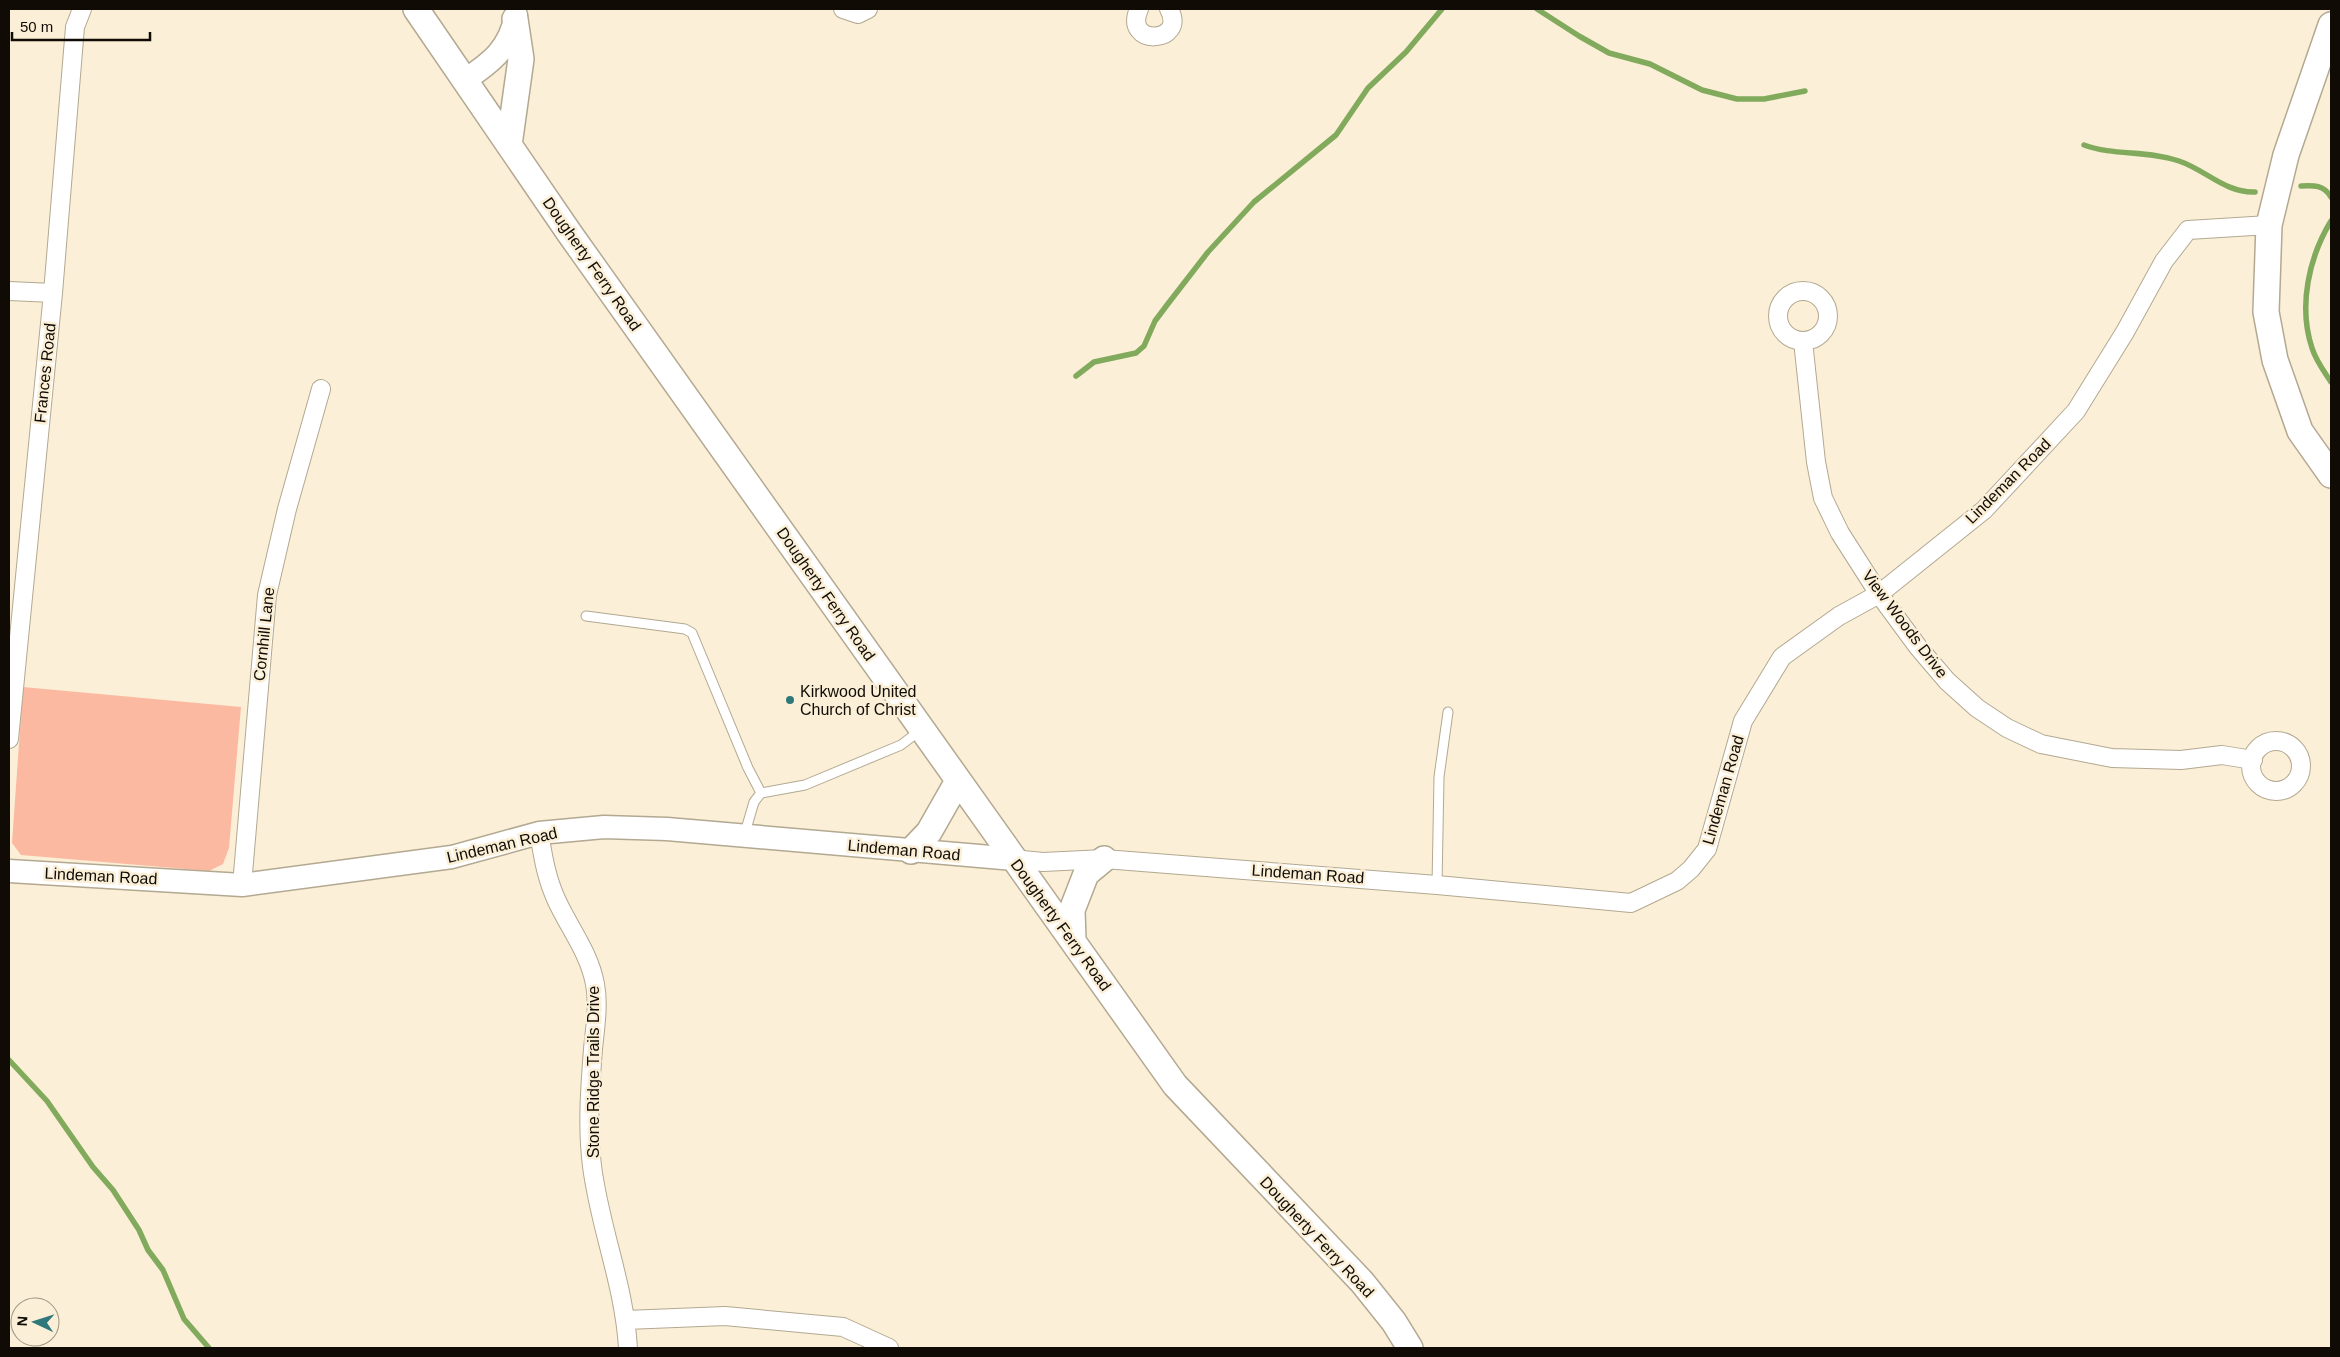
<svg xmlns="http://www.w3.org/2000/svg" width="2340" height="1357" font-family="Arial,sans-serif">
<rect width="100%" height="100%" fill="#fbefd7"/>
<!-- green -->
<path fill="#fcb9a1" d="M23,687L241,707L229,848L223,864L209,871L21,855L12,843Z"/>
<g fill="none" stroke-linecap="round" stroke-linejoin="round">
<!-- stream -->
<path stroke="#81aa5c" stroke-width="5.5" d="M1537,9L1579,36L1609,53L1650,64L1702,90L1737,99H1764L1805,91
M2084,145C2114,156 2147,150 2179,161C2206,170 2225,193 2255,192
M2301,186C2314,185 2324,185 2331,197
M2331,221C2309,257 2298,306 2312,348C2316,361 2324,371 2331,382
M1076,376L1094,362L1136,353L1144,346L1155,321L1167,305L1208,252L1254,202L1336,135L1368,88L1406,52L1442,9
M9,1060L47,1101L93,1167L113,1190L139,1230L148,1250L163,1270L184,1319L209,1348"/>
<defs>
<path id="service" d="M586,616L685,629L692,633L748,768L761,793
M744,836L754,802L761,793L805,785L901,745L922,729
M1437,885L1439,777L1448,712"/>
<path id="minor" d="M843,9L858,14L868,9
M1139,9C1122,47 1188,44 1169,9
M9,291L53,293
M1778 316a25 25 0 1 1 50 0a25 25 0 1 1-50 0Z
M1803,341L1816,462L1823,498L1840,533L1879,594L1918,647L1947,681L1977,708L2007,728L2041,744L2112,758L2181,760L2222,755L2253,760
M9,739L53,293L75,27L82,9
M2251 766a25 25 0 1 1 50 0a25 25 0 1 1-50 0Z
M539,833C543,856 546,877 556,899C569,928 589,952 595,984C599,1005 595,1028 593,1049C590,1088 587,1127 592,1166C600,1229 624,1283 628,1348
M1014,859L1043,862L1104,859L1437,885L1631,903L1677,881L1691,869L1707,849L1743,721L1782,657L1839,616L1879,594L1984,510L2076,411L2125,332L2164,261L2188,230L2269,225
M242,885L267,595L287,509L321,389
M626,1320L725,1316L843,1327L889,1348"/>
<path id="tertiary" d="M465,80C492,62 510,48 516,15
M9,871L242,885L452,857L539,833L604,827L667,829L1014,859"/>
<path id="secondary" d="M416,9L570,234L1175,1085L1362,1282L1394,1322L1410,1348
M2331,25L2286,155L2269,225L2266,312L2275,360L2300,431L2331,475
M509,145L521,59L515,19
M911,851L929,832L958,781
M1073,940L1072,910L1086,874L1104,859"/>
</defs>
<!-- service casing -->
<use href="#service" stroke="#b3a891" stroke-width="11"/>
<!-- minor casing -->
<use href="#minor" stroke="#b3a891" stroke-width="20"/>
<!-- tertiary casing -->
<use href="#tertiary" stroke="#b3a891" stroke-width="25"/>
<!-- secondary casing -->
<use href="#secondary" stroke="#b3a891" stroke-width="28"/>
<!-- service -->
<use href="#service" stroke="#fff" stroke-width="9"/>
<!-- minor -->
<use href="#minor" stroke="#fff" stroke-width="18"/>
<!-- tertiary -->
<use href="#tertiary" stroke="#fff" stroke-width="22"/>
<!-- secondary -->
<use href="#secondary" stroke="#fff" stroke-width="25"/>
</g>
<!-- markers -->
<circle fill="#2e787b" stroke="#fbefd7" stroke-width="2" cx="790" cy="700" r="5"/>
<g text-anchor="middle" dominant-baseline="central" stroke-width="5" stroke-linejoin="round" paint-order="stroke">
<!-- street labels -->
<g font-size="16" fill="#100c05" stroke="#fbefd7">
<text transform="translate(592 264) rotate(55)">Dougherty Ferry Road</text>
<text transform="translate(45 373) rotate(-84)">Frances Road</text>
<text transform="translate(2008 481) rotate(-45)">Lindeman Road</text>
<text transform="translate(826 594) rotate(55)">Dougherty Ferry Road</text>
<text transform="translate(1905 624) rotate(53)">View Woods Drive</text>
<text transform="translate(264 634) rotate(-84)">Cornhill Lane</text>
<text transform="translate(1723 790) rotate(-74)">Lindeman Road</text>
<text transform="translate(502 845) rotate(-13)">Lindeman Road</text>
<text transform="translate(904 850) rotate(5)">Lindeman Road</text>
<text transform="translate(1308 874) rotate(4)">Lindeman Road</text>
<text transform="translate(101 876) rotate(3)">Lindeman Road</text>
<text transform="translate(1061 925) rotate(54)">Dougherty Ferry Road</text>
<text transform="translate(593 1072) rotate(-90)">Stone Ridge Trails Drive</text>
<text transform="translate(1317 1237) rotate(47)">Dougherty Ferry Road</text>
</g>
<!-- poi labels -->
<g font-size="16" fill="#100c05" stroke="#fbefd7" text-anchor="start">
<text x="800" y="691">Kirkwood United<tspan x="800" dy="18">Church of Christ</tspan></text>
</g>
</g>
<!-- border -->
<rect width="2340" height="1357" fill="none" stroke="#100c05" stroke-width="20"/>
<!-- north arrow -->
<g transform="translate(35 1322) rotate(274)"><circle r="24" fill="#fbefd7" stroke="#9d9483"/>
<path d="M0-4L9 19L0 12L-9 19Z" fill="#2e787b"/>
<text y="-8" font-size="14" font-weight="bold" text-anchor="middle" fill="#100c05">N</text>
</g>
<!-- scale -->
<path d="M12 32v8h138v-8" fill="none" stroke="#100c05" stroke-width="2.5"/>
<text x="20" y="32" font-size="15" fill="#100c05" stroke="#fbefd7" stroke-width="4" paint-order="stroke">50 m</text>
</svg>
